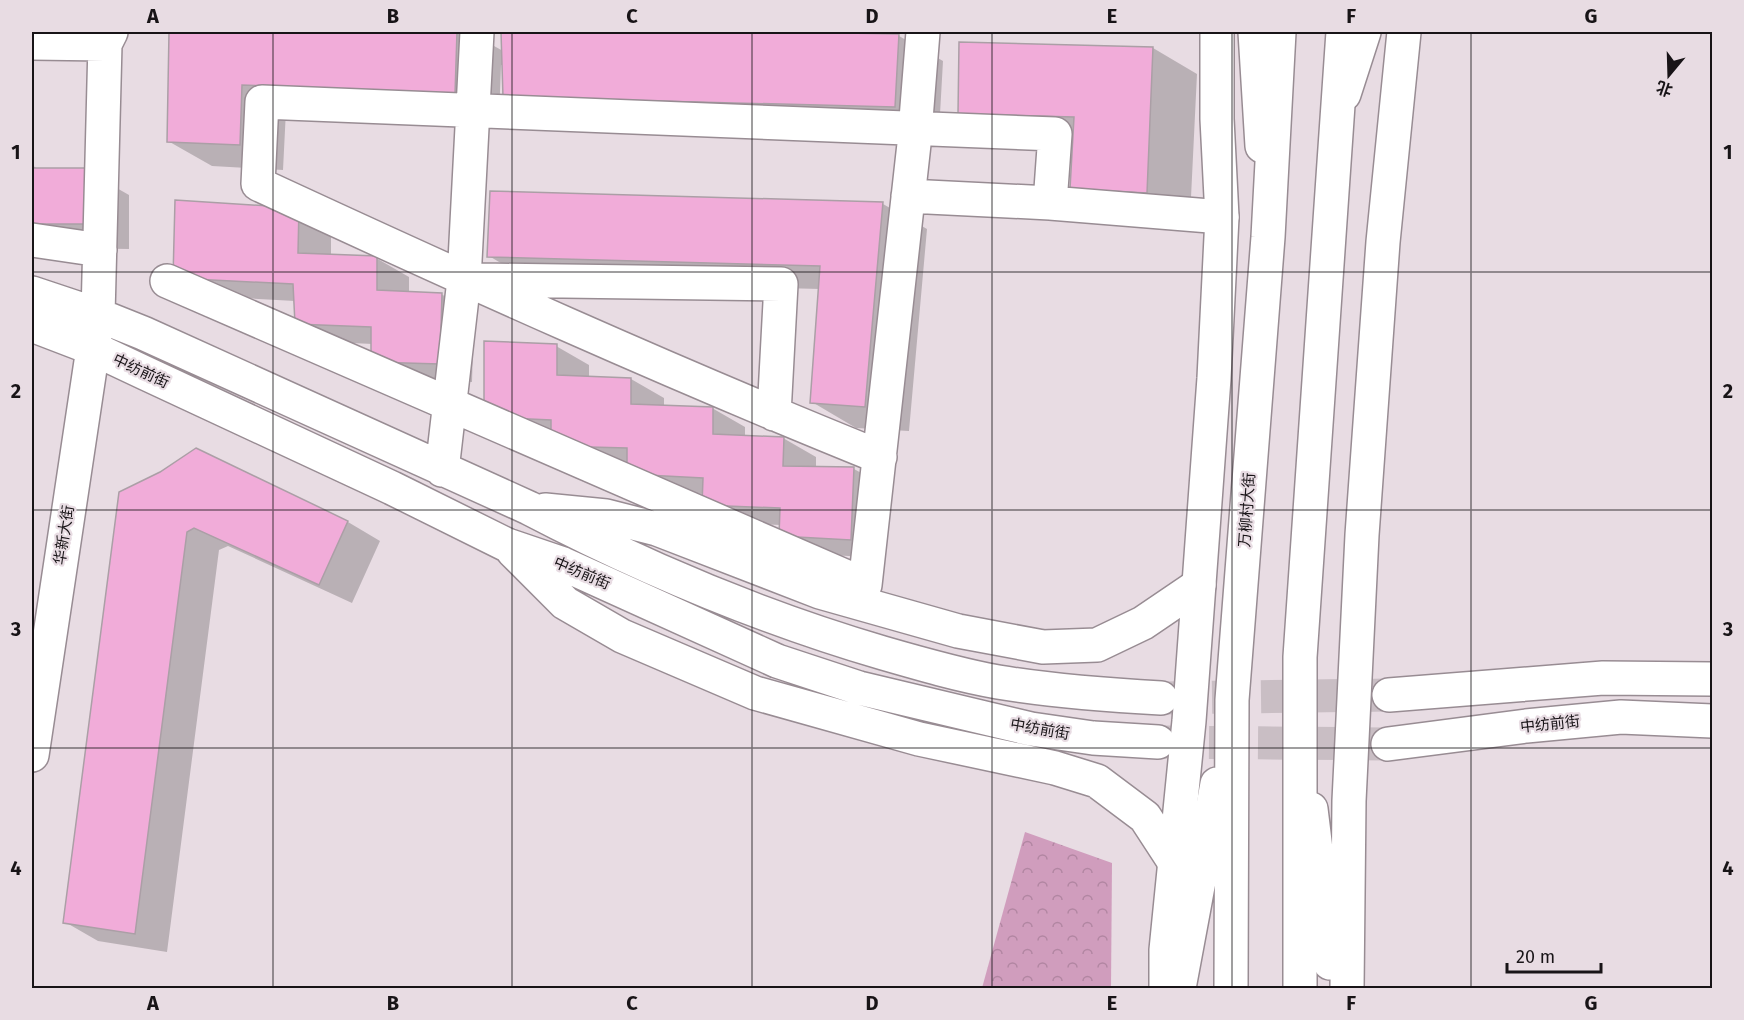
<svg xmlns="http://www.w3.org/2000/svg" width="1744" height="1020" font-family="'Fira Sans','Noto Sans SC',sans-serif">
<defs>
<pattern id="forest-crowns" width="20" height="18" patternUnits="userSpaceOnUse" patternTransform="scale(1.5)"><rect width="20" height="18" fill="#d09dbd"/><path d="M2 6a3 3 0 1 1 6 0M12 15a3 3 0 1 1 6 0" fill="none" stroke="#b286a2"/></pattern>
</defs>
<rect width="100%" height="100%" fill="#e8dce3"/>
<!-- forest -->
<path fill="url(#forest-crowns)" d="M1025,832L1112,863L1111,988H982Z"/>
<!-- shadow -->
<path fill="#0003" d="M171,32H469L503,51L502,32H733L899,36L943,61L939,132L505,96L503,65H501L499,119L286,110L283,170L212,166L168,141Z
M1153,48L1197,74L1190,218L1071,188L1074,140L1004,139L959,113Z
M32,165L39,170H85L129,195V249L61,248L32,235Z
M492,192L883,204L927,229L909,431L856,428L812,402L820,289L533,282L489,256Z
M298,209L331,228V256L376,258L409,277V293L441,294L474,313L472,382L405,380L373,344L329,342L296,324L295,301L207,296L175,277Z
M556,346L589,365V378L631,379L664,398V407L712,408L745,427V437L783,438L816,457V468L854,469L887,487L883,558L813,554L781,525L737,523L704,494L661,492L486,416Z
M197,449L348,522L380,541L352,603L228,546L219,550L167,952L98,941L65,922Z"/>
<!-- building -->
<path fill="#f1acd9" stroke="#ab9fa6" stroke-width="1.5" d="M169,32H457L455,94L242,85L240,145L167,142Z
M501,32H788L899,34L895,107L503,97Z
M959,42L1153,47L1147,193L1070,189L1074,117L958,114Z
M32,168H86L85,224H32Z
M490,191L883,202L865,407L810,403L820,266L487,257Z
M175,200L299,208L298,253L377,256V290L442,293L440,364L371,362V327L295,324L293,284L173,278Z
M484,341L557,344V375L631,378V404L713,407V434L784,437L783,466L854,467L851,540L779,536L780,508L702,505L703,478L627,474V448L551,446V420L484,417Z
M196,448L348,521L319,585L194,528L187,532L135,934L63,923L119,492L160,472Z"/>
<g fill="none" stroke-linecap="round" stroke-linejoin="round">
<!-- minor-tunnel -->
<path stroke="#c9bec4" stroke-width="33" stroke-dasharray="33 16" stroke-linecap="butt" d="M1163,698L1389,695
M1160,742L1388,744"/>
<defs>
<path id="minor" d="M32,43L105,44
M908,196L1050,203L1222,217
M32,240L100,250
M481,280L781,284L774,414
M167,281L865,585L914,144L923,32
M32,293L98,315L143,333L529,508C642,567 760,617 883,653C921,664 959,675 998,682C1052,691 1106,695 1161,698
M32,325L92,348L145,373L392,488L507,545L563,564L777,661L859,688L1031,729L1093,738L1158,742
M880,457C669,372 463,279 258,184L262,102L1055,134L1050,203
M442,470L464,280L477,32
M545,510L606,516L657,529L820,592L958,631L1043,647L1097,645L1143,623L1199,585
M513,551L565,603L622,636L755,693L919,739L1055,768L1097,781L1145,817L1175,863
M1389,695L1603,678L1712,679
M1388,744L1526,726L1621,717L1712,721
M32,755L98,315L105,44L111,32"/>
<path id="major" d="M1255,32L1262,146
M1344,94L1364,32
M1311,809L1330,963
M1166,988V950L1189,721L1214,378L1222,217L1217,119V32
M1347,988L1349,801L1362,535L1383,242L1404,32"/>
<path id="highway" d="M1179,988L1217,784
M1231,988L1232,700L1268,237L1279,32
M1300,988V657L1343,32"/>
</defs>
<!-- minor casing -->
<use href="#minor" stroke="#988c93" stroke-width="36"/>
<!-- major casing -->
<use href="#major" stroke="#988c93" stroke-width="36"/>
<!-- highway casing -->
<use href="#highway" stroke="#988c93" stroke-width="36"/>
<!-- minor -->
<use href="#minor" stroke="#fff" stroke-width="33"/>
<!-- major -->
<use href="#major" stroke="#fff" stroke-width="33"/>
<!-- highway -->
<use href="#highway" stroke="#fff" stroke-width="33"/>
</g>
<!-- grid -->
<path fill="none" stroke="#181417" stroke-width="1.5" stroke-opacity="0.55" d="M273,32V988M512,32V988M752,32V988M992,32V988M1232,32V988M1471,32V988M32,272H1712M32,510H1712M32,748H1712"/>
<g text-anchor="middle" dominant-baseline="central" stroke-width="4.5" stroke-linejoin="round" paint-order="stroke">
<!-- street labels -->
<g font-size="15" fill="#181417" stroke="#e8dce3">
<text transform="translate(141 371) rotate(25)">中纺前街</text>
<text transform="translate(1247 510) rotate(-86)">万柳村大街</text>
<text transform="translate(64 535) rotate(-81)">华新大街</text>
<text transform="translate(582 573) rotate(23)">中纺前街</text>
<text transform="translate(1550 724) rotate(-6)">中纺前街</text>
<text transform="translate(1040 729) rotate(10)">中纺前街</text>
</g>
</g>
<!-- border -->
<rect width="1744" height="1020" fill="none" stroke="#e8dce3" stroke-width="66"/>
<!-- north arrow -->
<g transform="translate(1669 75) rotate(199)" stroke="#e8dce3" stroke-width="4.5" paint-order="stroke">
<path d="M0-4.5L10 22L0 15L-10 22Z" fill="#181417"/>
<text y="-9" font-size="16" font-weight="bold" text-anchor="middle" fill="#181417">北</text>
</g>
<!-- scale -->
<path d="M1507 963v9h94v-9" fill="none" stroke="#181417" stroke-width="3"/>
<text x="1516" y="963" font-size="18" fill="#181417" stroke="#e8dce3" stroke-width="4.5" paint-order="stroke">20 m</text>
<rect x="33" y="33" width="1678" height="954" fill="none" stroke="#181417" stroke-width="2"/>
<g font-size="20" text-anchor="middle" font-weight="bold" fill="#181417">
<text x="153" y="23">A</text>
<text x="393" y="23">B</text>
<text x="632" y="23">C</text>
<text x="872" y="23">D</text>
<text x="1112" y="23">E</text>
<text x="1351" y="23">F</text>
<text x="1591" y="23">G</text>
<text x="16" y="159">1</text>
<text x="1728" y="159">1</text>
<text x="16" y="398">2</text>
<text x="1728" y="398">2</text>
<text x="16" y="636">3</text>
<text x="1728" y="636">3</text>
<text x="16" y="875">4</text>
<text x="1728" y="875">4</text>
<text x="153" y="1010">A</text>
<text x="393" y="1010">B</text>
<text x="632" y="1010">C</text>
<text x="872" y="1010">D</text>
<text x="1112" y="1010">E</text>
<text x="1351" y="1010">F</text>
<text x="1591" y="1010">G</text>
</g>
</svg>
